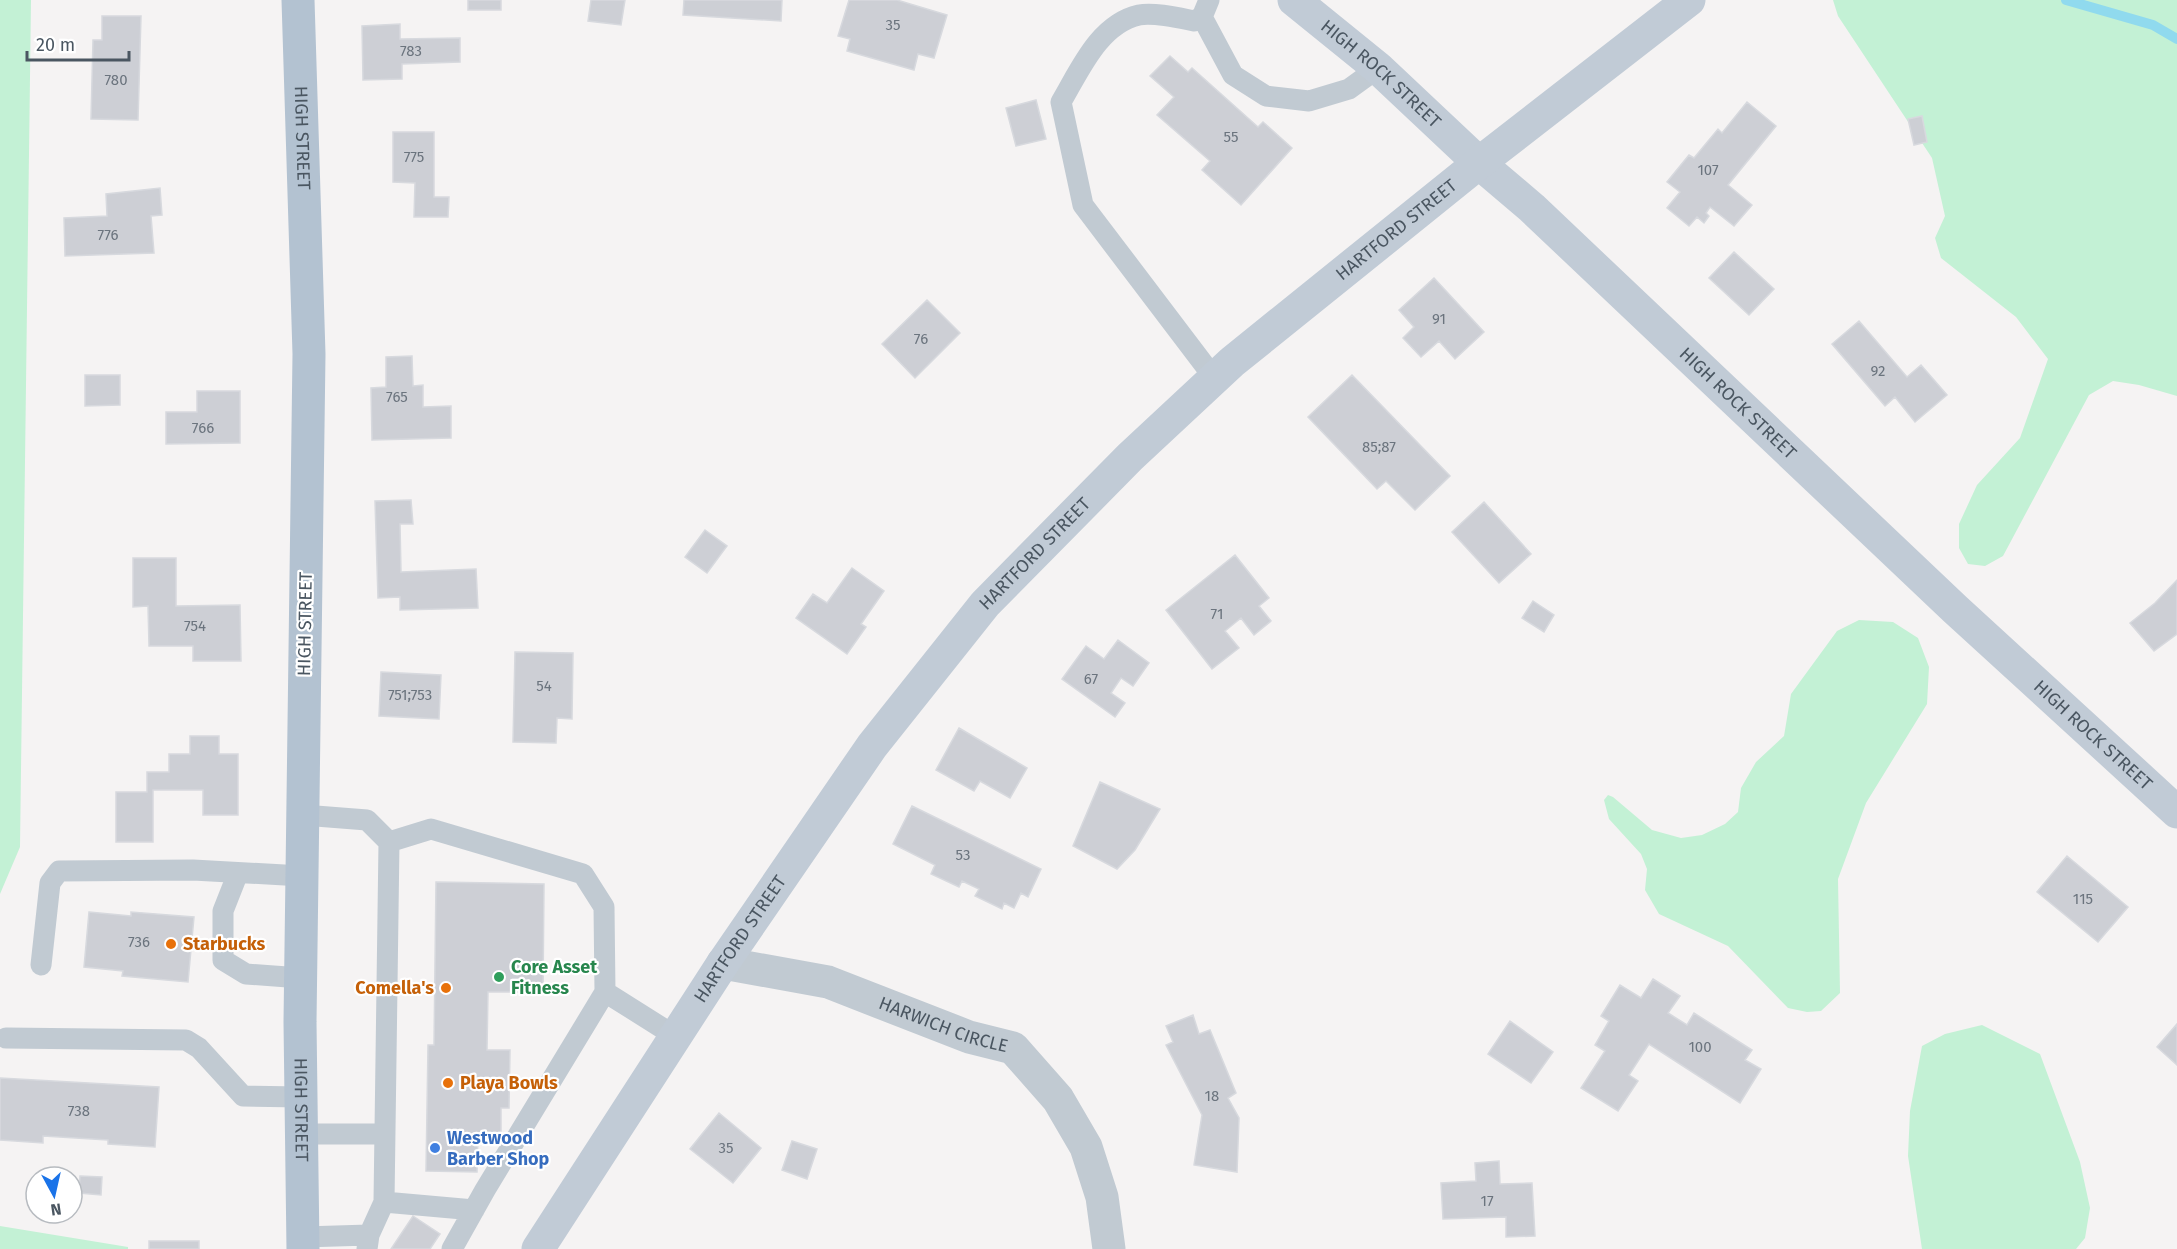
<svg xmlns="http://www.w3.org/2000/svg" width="2177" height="1249" font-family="'Fira Sans',sans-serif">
<rect width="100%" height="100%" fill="#f5f3f3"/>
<!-- green -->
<path fill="#c3f1d5" d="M0,0H31L20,847L0,894Z
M1833,0H2177V396L2139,385L2113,381L2089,395L2003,556L1985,566L1968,564L1959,548V524L1977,485L2020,438L2048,359L2016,317L1941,258L1935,238L1945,216L1932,158L1838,16Z
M1859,620L1893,622L1918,638L1929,667L1927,704L1866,803L1838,879L1840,993L1821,1011L1807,1012L1788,1008L1728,946L1659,914L1645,890L1647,869L1641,854L1609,819L1604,800L1608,795L1613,797L1652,830L1681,838L1702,835L1725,824L1738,812L1741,788L1756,762L1784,736L1791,694L1837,631Z
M1982,1025L2040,1054L2080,1162L2090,1208L2085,1238L2076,1249H1922L1908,1156L1910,1111L1922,1046L1945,1034Z
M0,1226L128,1247V1249H0Z"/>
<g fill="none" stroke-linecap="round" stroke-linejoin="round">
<!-- stream -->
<path stroke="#90daee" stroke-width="10" d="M2066,0L2153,25L2177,39"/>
</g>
<!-- building -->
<path fill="#cdcfd5" stroke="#d7d9de" stroke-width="1.5" d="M468,0H501V10H468Z
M591,0H625L621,25L588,21Z
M684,0H782L781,21L683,15Z
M849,0H897L947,15L934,58L918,54L914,70L847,51L850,39L838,36Z
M102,16H141L138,120L91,119L93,40H102Z
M400,24V39L460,38V62L402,64V79L363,80L362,26Z
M1170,56L1188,72L1192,68L1258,127L1263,122L1292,148L1241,205L1202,170L1210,161L1157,115L1174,97L1150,76Z
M1036,100L1046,139L1016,146L1006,108Z
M1747,102L1776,126L1728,185L1752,205L1734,226L1710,207L1706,213L1709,216L1704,223L1697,217L1689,226L1667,208L1680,192L1667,182L1689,155L1694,158L1718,129L1722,133Z
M1922,116L1927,142L1914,145L1908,119Z
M393,132H434V197H449L448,217H414L415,183L393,182Z
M160,188L162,215L151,216L154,253L65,256L64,218L107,216L106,194Z
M1734,252L1774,289L1749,315L1709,278Z
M1434,278L1484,332L1455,359L1439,341L1421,357L1403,338L1414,327L1399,310Z
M927,300L960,333L915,378L882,344Z
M1859,321L1907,377L1921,365L1947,395L1915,422L1895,397L1885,406L1832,344Z
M412,356L413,386L423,385V407L451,406V438L372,440L371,388L386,387V357Z
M85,375H120V405L85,406Z
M1352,375L1450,476L1415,510L1386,481L1377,489L1308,417Z
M197,391H240V443L166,444V412H197Z
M411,500L413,524H400L401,572L476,569L478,608L400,610V597L378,598L375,501Z
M1484,502L1531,554L1499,583L1452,532Z
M705,530L727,546L707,573L685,557Z
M1235,555L1269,598L1259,606L1271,621L1254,635L1241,618L1225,631L1239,648L1212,669L1166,610Z
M133,558H176V606L240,605L241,661H193V646H149L148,606L133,607Z
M852,568L884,591L861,624L866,627L847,654L796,618L813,594L827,603Z
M2177,580V634L2154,651L2130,623L2155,603Z
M1533,601L1554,615L1544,632L1522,618Z
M1118,640L1149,663L1133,686L1121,678L1111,693L1125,703L1115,717L1062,679L1086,646L1104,659Z
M515,652L573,653L572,719L557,718L556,743L513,742Z
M381,672L441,675L439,719L379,716Z
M959,728L1027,768L1010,798L980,781L974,791L936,770Z
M190,736H219V754H238V815H203V790H153V842H116V792H147V772H169V754H190Z
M1100,782L1160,809L1135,850L1117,869L1073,846Z
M912,806L1041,869L1028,897L1021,893L1014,908L1004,903L1002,909L975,896L979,889L962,881L959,887L931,874L935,865L893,844Z
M2067,856L2128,907L2098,942L2037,892Z
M436,882L544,884L543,992H488L487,1050H510L509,1108H501V1133H478L477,1172L426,1171L428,1045H434Z
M89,912L131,916V912L194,917L188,982L122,976L123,971L84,967Z
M1653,979L1680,996L1668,1013L1687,1025L1694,1013L1752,1050L1745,1060L1761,1069L1740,1103L1649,1044L1629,1075L1638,1081L1618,1111L1581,1088L1605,1051L1595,1045L1609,1021L1601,1016L1620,985L1641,998Z
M1193,1015L1199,1034L1210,1030L1236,1093L1228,1098L1239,1118L1237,1172L1194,1165L1202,1115L1166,1045L1173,1042L1166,1026Z
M1510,1021L1553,1052L1531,1083L1488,1054Z
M2177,1024V1065L2157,1047Z
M0,1078L159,1087L155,1147L108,1144V1140L43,1136V1143L0,1140Z
M719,1113L761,1148L733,1183L690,1149Z
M792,1141L817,1149L807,1179L782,1170Z
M1499,1161L1500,1184L1532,1183L1535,1236L1506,1237V1217L1443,1219L1441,1183L1476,1181L1475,1163Z
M80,1176L102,1177L101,1195L79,1193Z
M413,1216L440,1234L430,1249H391Z
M149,1241H199V1249H149Z"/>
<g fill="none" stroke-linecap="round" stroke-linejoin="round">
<!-- lane -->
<path stroke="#c1cad2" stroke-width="21" d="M1209,0L1202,17L1194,21C1179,18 1154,12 1139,15C1099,24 1080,70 1061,102L1083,205L1215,379
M1202,17L1233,75L1266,96L1309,101L1349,89L1378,68
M303,815L367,820L389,842
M238,873L223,911V960L246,974L301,978
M41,965L50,883L59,871L193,870L302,876
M605,992L675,1036
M6,1038L186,1040L199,1048L243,1096L301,1097
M301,1134H385
M384,1202L474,1210
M303,1237L369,1235
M367,1249L369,1235L384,1202L389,842L431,829L583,874L604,907L605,992L485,1190L452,1249"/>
<!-- street -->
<path stroke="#c1cad2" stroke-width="33" id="s1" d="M723,963L828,982L969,1037L1013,1048L1058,1099L1086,1147L1102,1197L1109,1249"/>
<!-- secondary -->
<g stroke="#c1cbd6" stroke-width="33">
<path id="s2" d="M1294,0L1378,68L1479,163L1532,208L1955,609L2177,812"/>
<path id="s3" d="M538,1249L723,963L872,746L985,604L1130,457L1232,362L1479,163L1689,0"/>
</g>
<!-- primary -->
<path stroke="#b3c2d1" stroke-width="33" id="s4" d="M298,0L309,354L300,1022L303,1249"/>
</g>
<!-- markers -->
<g fill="#e8710a" stroke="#fff" stroke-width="2">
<circle cx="171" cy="944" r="6"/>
<circle cx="446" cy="988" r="6"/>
<circle cx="448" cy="1083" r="6"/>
</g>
<circle fill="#2e9e5b" stroke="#fff" stroke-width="2" cx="499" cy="977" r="6"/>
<circle fill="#3f7fe0" stroke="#fff" stroke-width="2" cx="435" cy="1148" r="6"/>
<g text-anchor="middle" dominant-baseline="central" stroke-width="4.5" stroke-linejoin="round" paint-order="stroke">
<!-- number labels -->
<g font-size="15" fill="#6b747e">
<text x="893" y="25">35</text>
<text x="411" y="51">783</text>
<text x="116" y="80">780</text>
<text x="1231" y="137">55</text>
<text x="414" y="157">775</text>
<text x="1708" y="170">107</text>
<text x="108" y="235">776</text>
<text x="1439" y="319">91</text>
<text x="921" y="339">76</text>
<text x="1878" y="371">92</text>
<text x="397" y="397">765</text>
<text x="203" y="428">766</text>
<text x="1379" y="447">85;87</text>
<text x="1217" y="614">71</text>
<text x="195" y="626">754</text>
<text x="1091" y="679">67</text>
<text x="544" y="686">54</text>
<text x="410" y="695">751;753</text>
<text x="963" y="855">53</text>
<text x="2083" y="899">115</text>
<text x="139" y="942">736</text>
<text x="1700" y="1047">100</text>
<text x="1212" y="1096">18</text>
<text x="79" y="1111">738</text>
<text x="726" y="1148">35</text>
<text x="1487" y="1201">17</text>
</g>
<!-- street labels -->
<g font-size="18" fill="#4a5661" stroke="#fff">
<text stroke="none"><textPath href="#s2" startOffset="114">HIGH ROCK STREET</textPath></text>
<text stroke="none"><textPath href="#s4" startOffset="138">HIGH STREET</textPath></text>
<text stroke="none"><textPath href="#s3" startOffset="1342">HARTFORD STREET</textPath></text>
<text stroke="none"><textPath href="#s2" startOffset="600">HIGH ROCK STREET</textPath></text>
<text stroke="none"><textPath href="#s3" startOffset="856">HARTFORD STREET</textPath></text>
<text transform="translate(305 624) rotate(-89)">HIGH STREET</text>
<text stroke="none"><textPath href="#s2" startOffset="1086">HIGH ROCK STREET</textPath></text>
<text stroke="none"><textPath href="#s3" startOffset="370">HARTFORD STREET</textPath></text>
<text stroke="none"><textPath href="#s1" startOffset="230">HARWICH CIRCLE</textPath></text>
<text stroke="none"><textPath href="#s4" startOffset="1110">HIGH STREET</textPath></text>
</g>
<!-- food labels -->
<g font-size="18" font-weight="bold" fill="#c56008" stroke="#fff" text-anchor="start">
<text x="183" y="944">Starbucks</text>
<text x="434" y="988" text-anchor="end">Comella's</text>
<text x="460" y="1083">Playa Bowls</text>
</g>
<!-- leisure labels -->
<g font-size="18" font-weight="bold" fill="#27864d" stroke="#fff" text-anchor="start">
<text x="511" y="967">Core Asset<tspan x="511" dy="21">Fitness</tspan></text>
</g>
<!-- shop labels -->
<g font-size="18" font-weight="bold" fill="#366cbe" stroke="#fff" text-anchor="start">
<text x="447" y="1138">Westwood<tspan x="447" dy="21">Barber Shop</tspan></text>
</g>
</g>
<!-- north arrow -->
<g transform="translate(54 1195) rotate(172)"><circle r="28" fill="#ffffff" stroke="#b7bbc0" stroke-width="1.5"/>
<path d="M0-4.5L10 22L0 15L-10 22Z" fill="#1a73e8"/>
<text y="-9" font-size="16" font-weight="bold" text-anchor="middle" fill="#4a5661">N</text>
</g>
<!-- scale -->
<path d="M27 51v9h102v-9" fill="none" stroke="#4a5661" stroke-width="3"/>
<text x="36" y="51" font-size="18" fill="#4a5661" stroke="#ffffff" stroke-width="4.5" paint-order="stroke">20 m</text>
</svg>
